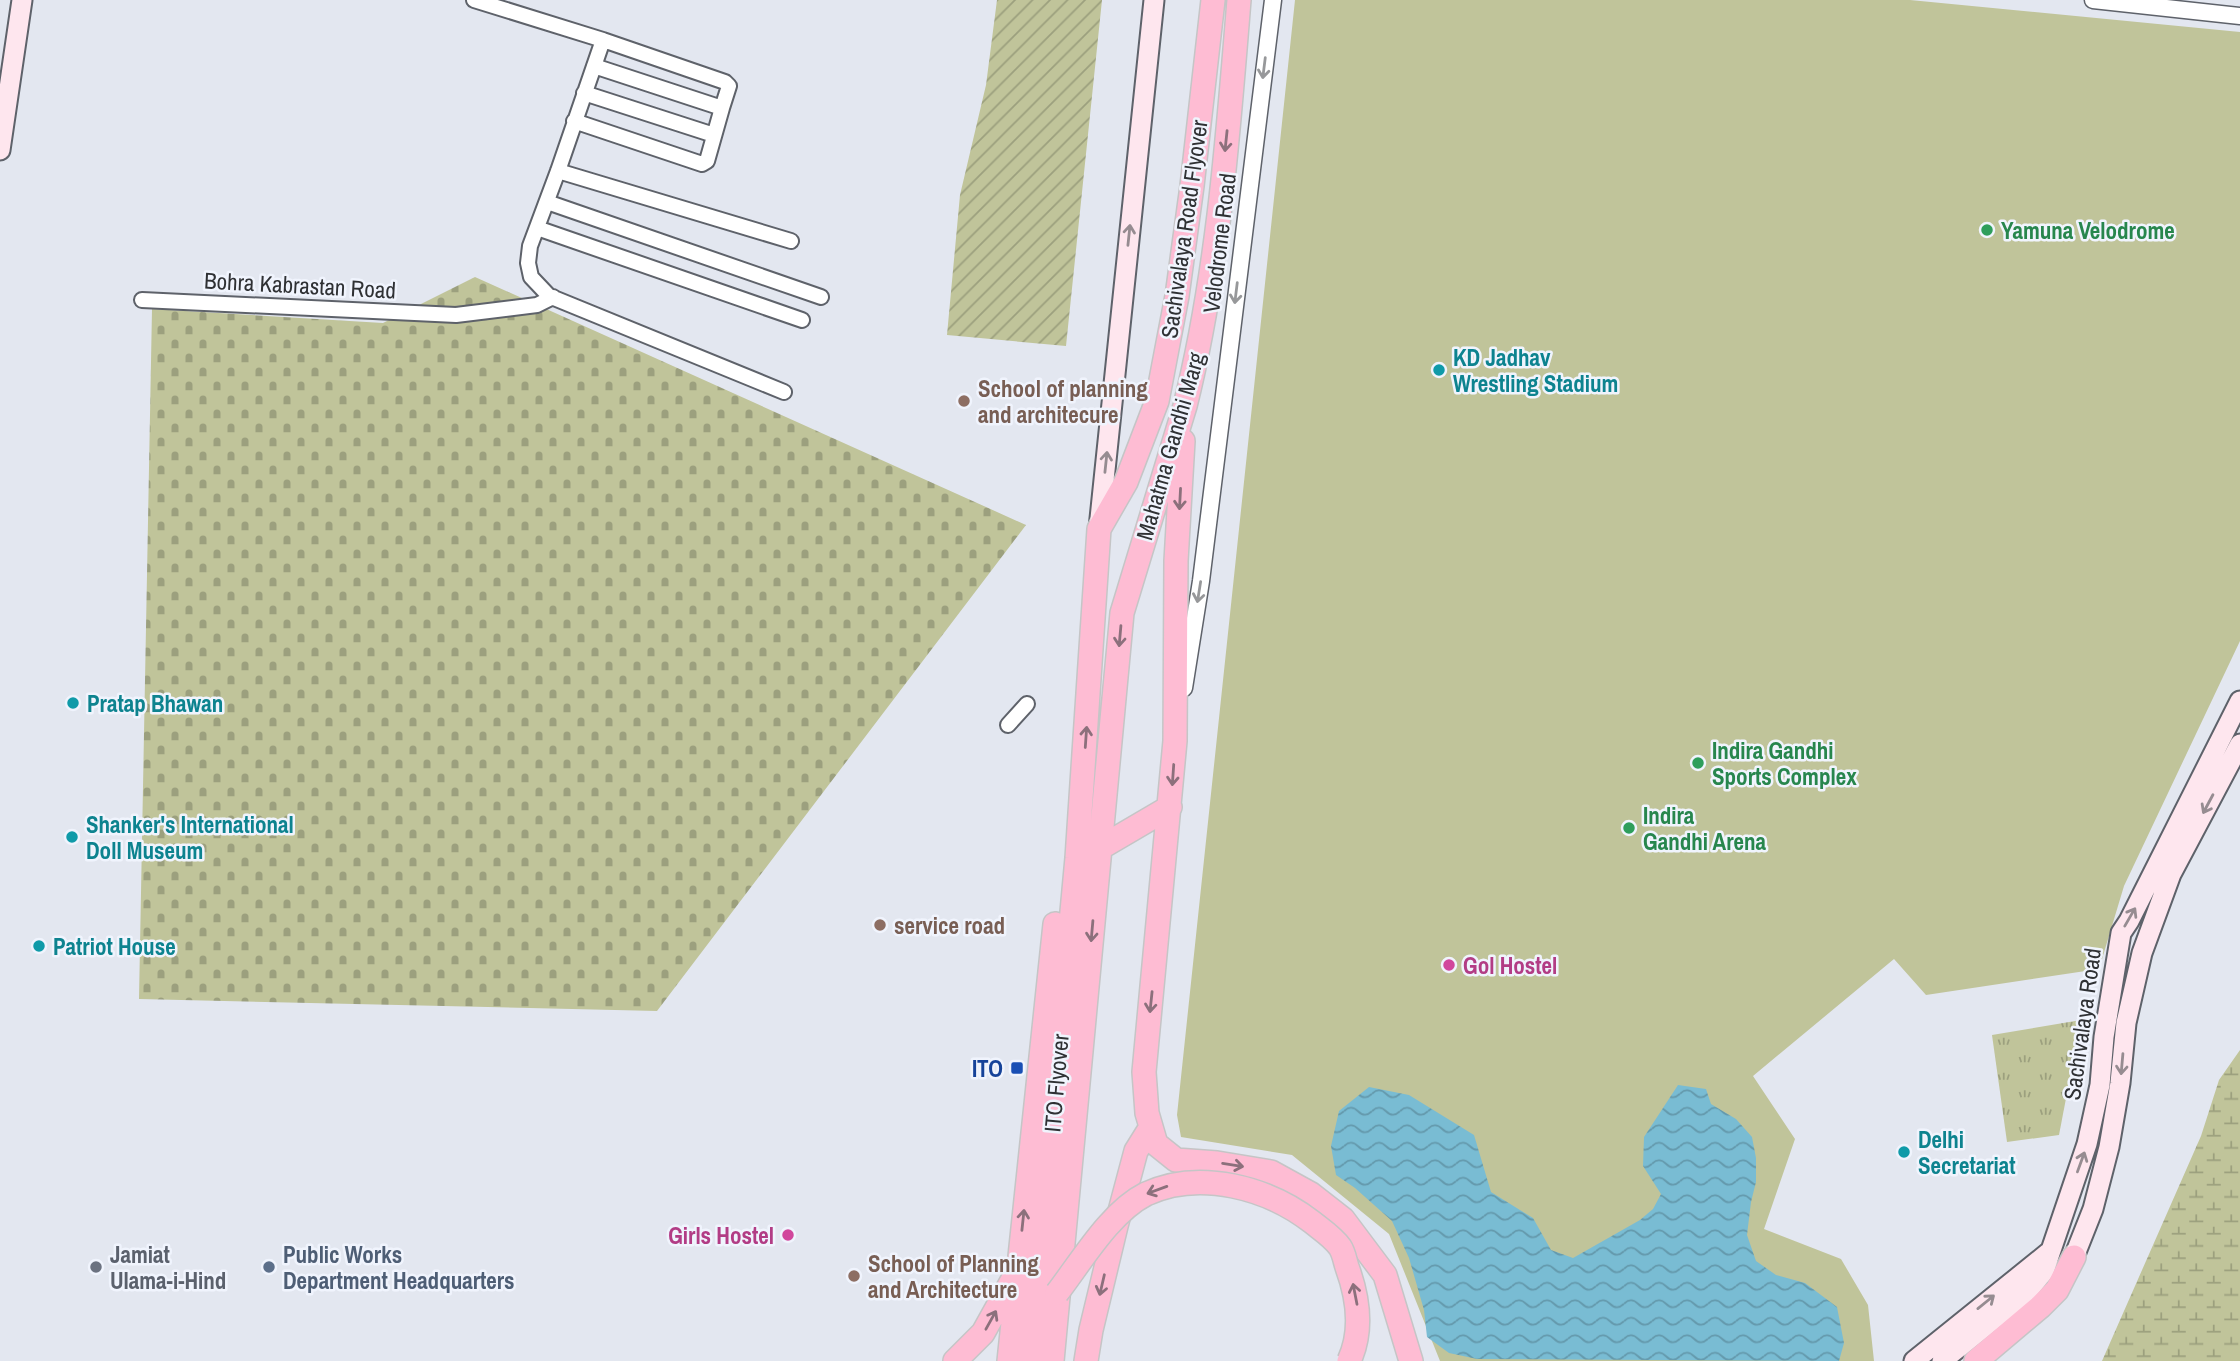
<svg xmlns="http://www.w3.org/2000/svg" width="2240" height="1361" font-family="'Archivo Narrow',sans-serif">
<defs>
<pattern id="grass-tufts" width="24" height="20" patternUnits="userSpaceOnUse" patternTransform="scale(1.75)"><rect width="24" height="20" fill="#c0c49a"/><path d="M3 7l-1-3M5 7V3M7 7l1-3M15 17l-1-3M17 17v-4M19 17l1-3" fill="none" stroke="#9ca07e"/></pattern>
<pattern id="wetland-marsh" width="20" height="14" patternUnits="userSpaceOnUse" patternTransform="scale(1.75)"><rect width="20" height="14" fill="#c0c49a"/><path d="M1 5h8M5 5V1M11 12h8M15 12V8" fill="none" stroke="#9ca07e"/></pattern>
<pattern id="cemetery-stones" width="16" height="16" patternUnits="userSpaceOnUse" patternTransform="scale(1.75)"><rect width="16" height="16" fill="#c0c49a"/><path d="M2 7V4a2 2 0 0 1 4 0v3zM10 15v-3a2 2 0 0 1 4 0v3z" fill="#9ca07e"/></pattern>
<pattern id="garden-furrows" width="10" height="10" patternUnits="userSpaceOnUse" patternTransform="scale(1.75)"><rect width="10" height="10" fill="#c0c49a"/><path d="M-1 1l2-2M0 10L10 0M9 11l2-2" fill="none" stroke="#9ca07e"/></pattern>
<pattern id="water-waves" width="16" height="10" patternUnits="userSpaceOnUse" patternTransform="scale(1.75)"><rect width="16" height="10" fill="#79bcd3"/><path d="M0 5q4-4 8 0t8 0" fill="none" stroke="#6499ac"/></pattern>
</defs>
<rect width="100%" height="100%" fill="#e3e7f0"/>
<!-- grass -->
<path fill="url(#grass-tufts)" d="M2081,1020L2059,1135L2007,1142L1992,1035Z"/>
<!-- wetland -->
<path fill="url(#wetland-marsh)" d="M2240,1050V1361H2102L2201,1136L2219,1080Z"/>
<!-- cemetery -->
<path fill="url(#cemetery-stones)" d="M475,277L1026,525L657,1011L139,999L152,309L383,323Z"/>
<!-- garden -->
<path fill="url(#garden-furrows)" d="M997,0H1102L1066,346L947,335L960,195L986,85Z"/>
<!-- pitch -->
<path fill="#c0c49a" d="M1295,0H1910L2240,32V641L2124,886L2099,969L1926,995L1894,959L1753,1076L1795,1139L1764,1229L1841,1259L1868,1305L1874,1361H1440L1389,1234L1292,1155L1181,1137L1177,1115Z"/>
<!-- water -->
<path fill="url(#water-waves)" d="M1678,1085L1706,1089L1711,1104L1736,1119L1752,1137L1756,1158V1182L1751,1202L1747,1235L1756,1261L1776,1275L1805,1283L1837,1307L1844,1343L1839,1361L1477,1359L1449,1353L1427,1337L1424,1310L1409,1258L1392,1221L1355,1188L1336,1175L1331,1146L1339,1111L1369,1087L1409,1095L1474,1135L1491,1192L1533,1218L1551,1250L1573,1258L1640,1220L1653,1209L1661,1194L1643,1166L1644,1137Z"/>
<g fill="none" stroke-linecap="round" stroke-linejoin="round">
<defs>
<path id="minor" d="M474,0L603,40L558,171L530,246L528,263L531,277L549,296L784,392
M603,40L725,82L729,86L722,108
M584,93L714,135
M574,121L702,164L707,161L722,108L594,66
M558,171L791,241
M547,202L821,297
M537,228L802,320
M142,300L456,315L537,305L553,297
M1008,725L1027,704"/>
<path id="tertiary" d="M2093,0L2240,16
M1184,688L1201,581L1273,0"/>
<path id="secondary" d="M0,150L22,0
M1099,528L1154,0
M2074,1257L2093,1209L2109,1147L2120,1083L2126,1023L2142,953L2171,874L2240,744
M1914,1361L2048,1253
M1942,1361L2026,1293L2044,1271L2087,1144L2100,1085L2104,1037L2121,933L2129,921L2240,701"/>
<path id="trunk" d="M1183,441L1176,561L1175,741L1144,1072L1147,1113L1156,1144L1176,1160L1217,1163L1271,1172L1311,1194L1343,1219L1385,1275L1411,1361
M1100,848L1170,807
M955,1361L983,1333L1013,1279
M1009,1361L1055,924
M1030,1361L1077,858L1099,529L1126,482L1157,401L1177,296L1192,186L1213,0
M1052,1361L1122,613L1185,406C1218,274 1228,136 1239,0
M1086,1361L1091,1330L1116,1226L1136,1151L1151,1127
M1976,1361L2040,1307L2057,1290L2074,1257"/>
</defs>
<!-- minor casing -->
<use href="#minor" stroke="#5e626a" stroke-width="18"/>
<!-- tertiary casing -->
<use href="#tertiary" stroke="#5e626a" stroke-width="19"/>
<!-- secondary casing -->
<use href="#secondary" stroke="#5e626a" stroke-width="23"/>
<!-- trunk casing -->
<use href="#trunk" stroke="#c5c5c6" stroke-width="26"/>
<!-- minor -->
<use href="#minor" stroke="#fff" stroke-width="14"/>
<!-- tertiary -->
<use href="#tertiary" stroke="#fff" stroke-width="16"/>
<!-- secondary -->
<use href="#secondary" stroke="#fee6ee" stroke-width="19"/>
<!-- trunk -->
<use href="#trunk" stroke="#febcd3" stroke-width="23"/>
<defs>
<path id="trunk-bridge" d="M1057,1293C1081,1262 1110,1212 1146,1194C1200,1169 1268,1188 1312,1222C1322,1230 1333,1237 1340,1247C1344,1253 1345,1261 1347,1267C1358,1297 1363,1331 1349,1361"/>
</defs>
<!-- trunk-bridge casing -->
<use href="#trunk-bridge" stroke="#c5c5c6" stroke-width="26" stroke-linecap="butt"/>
<!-- trunk-bridge -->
<use href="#trunk-bridge" stroke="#febcd3" stroke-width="23"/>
</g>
<!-- one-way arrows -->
<defs><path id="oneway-shaft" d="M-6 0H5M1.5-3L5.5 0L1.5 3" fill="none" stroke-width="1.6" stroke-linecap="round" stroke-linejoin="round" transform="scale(1.75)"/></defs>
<g stroke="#97989a">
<use href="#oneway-shaft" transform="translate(1264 68) rotate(97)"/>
<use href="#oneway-shaft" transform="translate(1236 293) rotate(97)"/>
<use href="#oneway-shaft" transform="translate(1199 592) rotate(99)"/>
</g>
<g stroke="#8c707c">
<use href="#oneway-shaft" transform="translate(1226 141) rotate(96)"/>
<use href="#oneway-shaft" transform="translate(1180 499) rotate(93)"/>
<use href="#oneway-shaft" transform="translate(1120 636) rotate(95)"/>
<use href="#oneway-shaft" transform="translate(1086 737) rotate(-86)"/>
<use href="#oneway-shaft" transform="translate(1173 775) rotate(94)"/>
<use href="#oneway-shaft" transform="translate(1092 931) rotate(95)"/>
<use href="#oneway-shaft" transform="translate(1151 1002) rotate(96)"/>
<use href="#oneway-shaft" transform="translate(1233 1165) rotate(9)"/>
<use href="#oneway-shaft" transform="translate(1157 1190) rotate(160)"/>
<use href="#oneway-shaft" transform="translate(1023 1220) rotate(-84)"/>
<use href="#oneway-shaft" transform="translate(1102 1285) rotate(103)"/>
<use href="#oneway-shaft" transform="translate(1355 1294) rotate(-101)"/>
<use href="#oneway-shaft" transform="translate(991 1320) rotate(-61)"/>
</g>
<g stroke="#968c91">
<use href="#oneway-shaft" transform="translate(1129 235) rotate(-84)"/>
<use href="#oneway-shaft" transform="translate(1106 462) rotate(-84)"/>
<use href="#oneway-shaft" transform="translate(2208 804) rotate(118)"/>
<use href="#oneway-shaft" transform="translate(2130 917) rotate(-60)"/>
<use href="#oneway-shaft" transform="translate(2122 1064) rotate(95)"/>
<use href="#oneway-shaft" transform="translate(2081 1162) rotate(-70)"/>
<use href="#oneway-shaft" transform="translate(1986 1302) rotate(-39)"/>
</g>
<!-- markers -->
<g fill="#2e9e5b" stroke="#f0f4fd" stroke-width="2.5">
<circle cx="1987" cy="230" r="7"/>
<circle cx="1698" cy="763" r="7"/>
<circle cx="1629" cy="828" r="7"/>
</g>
<g fill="#0f9aa8" stroke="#f0f4fd" stroke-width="2.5">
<circle cx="1439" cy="370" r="7"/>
<circle cx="73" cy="703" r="7"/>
<circle cx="72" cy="837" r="7"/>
<circle cx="39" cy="946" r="7"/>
<circle cx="1904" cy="1152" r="7"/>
</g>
<g fill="#8d6e63" stroke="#f0f4fd" stroke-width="2.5">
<circle cx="964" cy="401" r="7"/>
<circle cx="880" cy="925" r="7"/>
<circle cx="854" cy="1276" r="7"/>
</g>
<g fill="#d1479c" stroke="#f0f4fd" stroke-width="2.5">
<circle cx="1449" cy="965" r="7"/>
<circle cx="788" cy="1235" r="7"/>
</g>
<rect fill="#1a4fb4" stroke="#f0f4fd" stroke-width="2.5" x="1010" y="1061" width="14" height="14" rx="3.5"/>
<circle fill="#6b7280" stroke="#f0f4fd" stroke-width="2.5" cx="96" cy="1267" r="7"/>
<circle fill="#5c6f8a" stroke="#f0f4fd" stroke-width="2.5" cx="269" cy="1267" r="7"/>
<g text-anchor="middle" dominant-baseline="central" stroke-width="5" stroke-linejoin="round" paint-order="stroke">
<!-- street labels -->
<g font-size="23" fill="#2f3134" stroke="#f0f4fd">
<text transform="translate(1184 229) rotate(-82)">Sachivalaya Road Flyover</text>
<text transform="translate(1219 243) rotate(-83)">Velodrome Road</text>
<text transform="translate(300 285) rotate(3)">Bohra Kabrastan Road</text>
<text transform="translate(1170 446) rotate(-74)">Mahatma Gandhi Marg</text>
<text transform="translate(2082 1024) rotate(-82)">Sachivalaya Road</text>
<text transform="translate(1056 1083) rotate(-85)">ITO Flyover</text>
</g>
<!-- leisure labels -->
<g font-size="23" font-weight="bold" fill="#27864d" stroke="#f0f4fd" text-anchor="start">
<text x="2001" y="230">Yamuna Velodrome</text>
<text x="1712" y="750">Indira Gandhi<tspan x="1712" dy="26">Sports Complex</tspan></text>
<text x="1643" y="815">Indira<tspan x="1643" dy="26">Gandhi Arena</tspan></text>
</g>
<!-- culture labels -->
<g font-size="23" font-weight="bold" fill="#0d838f" stroke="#f0f4fd" text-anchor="start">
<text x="1453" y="357">KD Jadhav<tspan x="1453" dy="26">Wrestling Stadium</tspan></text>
<text x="87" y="703">Pratap Bhawan</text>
<text x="86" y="824">Shanker's International<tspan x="86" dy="26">Doll Museum</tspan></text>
<text x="53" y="946">Patriot House</text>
<text x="1918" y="1139">Delhi<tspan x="1918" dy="26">Secretariat</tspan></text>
</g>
<!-- education labels -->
<g font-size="23" font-weight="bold" fill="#785e54" stroke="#f0f4fd" text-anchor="start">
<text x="978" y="388">School of planning<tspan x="978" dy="26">and architecure</tspan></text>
<text x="894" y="925">service road</text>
<text x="868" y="1263">School of Planning<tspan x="868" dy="26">and Architecture</tspan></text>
</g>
<!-- hotel labels -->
<g font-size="23" font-weight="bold" fill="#b23c85" stroke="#f0f4fd" text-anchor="start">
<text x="1463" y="965">Gol Hostel</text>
<text x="774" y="1235" text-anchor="end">Girls Hostel</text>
</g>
<!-- transit labels -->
<g font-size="23" font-weight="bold" fill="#164399" stroke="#f0f4fd" text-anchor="end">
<text x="1003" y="1068">ITO</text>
</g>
<!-- worship labels -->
<g font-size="23" font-weight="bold" fill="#5b616d" stroke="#f0f4fd" text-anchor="start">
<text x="110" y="1254">Jamiat<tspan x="110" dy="26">Ulama-i-Hind</tspan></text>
</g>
<!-- service labels -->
<g font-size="23" font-weight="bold" fill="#4e5e75" stroke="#f0f4fd" text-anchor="start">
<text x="283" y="1254">Public Works<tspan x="283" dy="26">Department Headquarters</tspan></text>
</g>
</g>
</svg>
